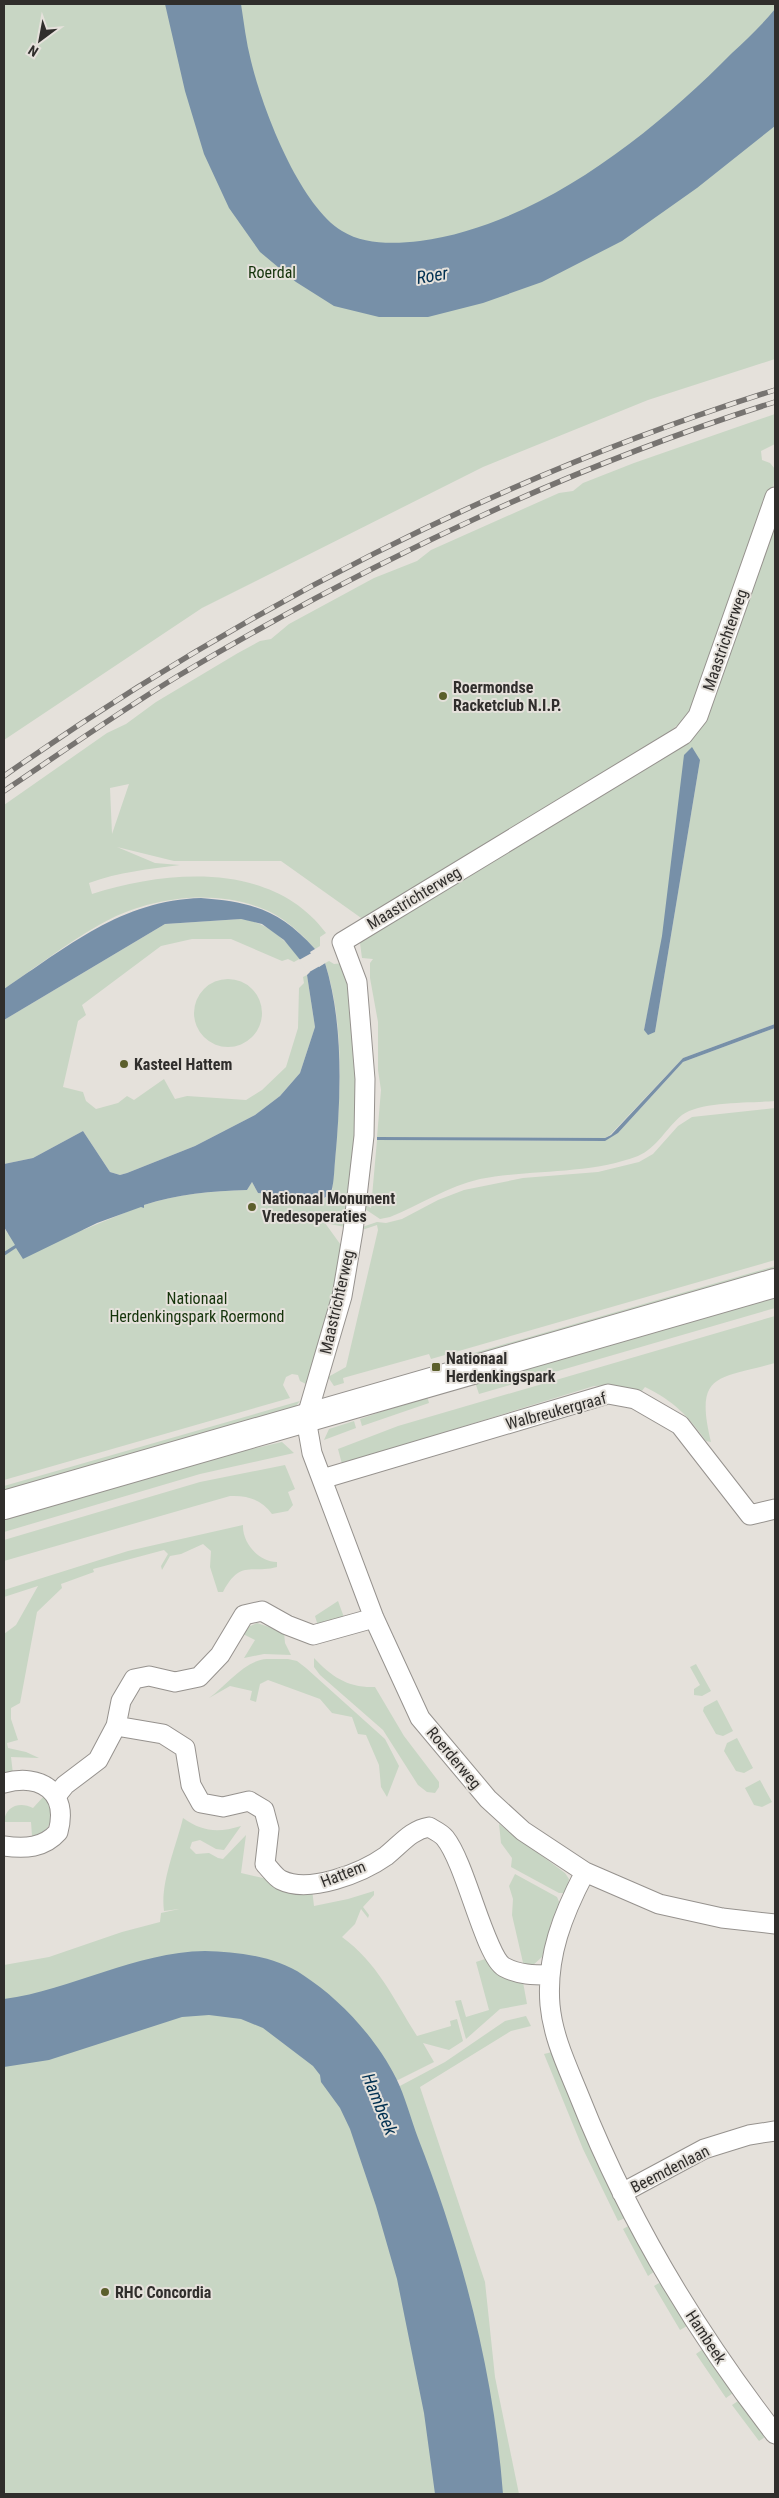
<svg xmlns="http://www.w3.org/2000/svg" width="779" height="2498" font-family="'Roboto Condensed',sans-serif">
<rect width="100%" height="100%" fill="#e5e1db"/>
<!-- green -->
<path fill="#c8d6c4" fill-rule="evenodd" d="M4,4H775V359L648,400L483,467L202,608L4,740Z
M775,414V444L761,451L762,460L770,463L775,469L773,492L688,716L660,740L658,738L653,747L364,920L281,861H174L117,847L155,863L180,865C149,869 119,872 89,883L92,894C168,870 273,861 326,933L320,937V946L315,949C300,932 283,916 261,908C210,888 145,898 99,925C66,944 35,968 4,989V805L107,733L126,724L156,702L238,653L260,641L271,639L289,624L374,578L417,561L431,550L559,493L573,491L583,483L634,463ZM129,784L112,834L110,788Z
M775,510V1024L683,1058L610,1135L605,1138L377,1137L381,1090L378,1070V1022L370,978V963L373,959L362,958L360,943L364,935L688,734ZM700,760L655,1032L644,1030Z
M241,919C268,922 283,939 301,958L294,962L288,959L282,961L231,939H192L161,946L82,1005L86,1015L78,1021L63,1087L83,1092L86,1101L96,1109L118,1103L127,1096L134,1100L164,1079L175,1099L187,1096L246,1100L262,1090L286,1067L298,1028L299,988L304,983L303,977L307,975L315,1027L300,1073L280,1096L255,1115L195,1146L127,1173L120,1175L110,1172L83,1131L33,1158L4,1164V1020L165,924Z
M329,961L334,964L344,963L355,1013L357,1128L345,1227L325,1223L343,1248L326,1324L306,1384L300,1381L298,1375L292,1374L286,1377L283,1385L290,1398L4,1480V1227L8,1234L83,1230L141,1206L144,1208V1205C177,1194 212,1191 247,1190L252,1182L258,1193L322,1199L328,1197L332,1192C339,1118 348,1034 325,963Z
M194 1013a34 34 0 1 1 68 0a34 34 0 1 1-68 0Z
M775,1028V1101C751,1103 701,1101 682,1115C666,1128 657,1148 638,1156C588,1175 532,1169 480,1179C448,1186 420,1205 390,1217L380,1219L362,1207V1203L371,1208L377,1140L600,1141L618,1133L683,1062Z
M775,1108V1260L431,1359L429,1354L343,1378L344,1383L334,1386L328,1377L346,1367L378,1230L377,1225L359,1231V1228L377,1222L386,1223L402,1219L438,1200L464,1190L523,1178L598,1172L639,1162L653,1154L678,1126L692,1117Z
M775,1266V1271L470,1360L467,1355Z
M775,1295V1308L479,1394L475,1382Z
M775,1316V1363C718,1379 694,1372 711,1442L706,1441C687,1415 675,1402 645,1387L641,1392L614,1385L594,1386L342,1464L338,1449L398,1426Z
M427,1396L429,1403L362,1426L360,1419Z
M300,1401L295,1407L4,1494V1486Z
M354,1421L356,1428L324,1440L329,1429Z
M282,1442L294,1453L200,1474L4,1532V1517L203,1460Z
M285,1465L295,1489L288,1492L293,1505L288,1511L272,1514C262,1500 248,1495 230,1496L4,1561V1540L200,1482Z
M243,1525C242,1542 258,1562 277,1562V1567C252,1574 240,1559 223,1592H218L210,1567L211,1551L203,1544L181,1554L170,1556L162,1570L161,1566L168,1554L164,1550L93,1569L94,1572L61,1584L62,1588L37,1612L20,1703L11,1708V1719L18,1740L7,1743L8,1748L26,1752L39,1758L11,1757L13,1774L4,1781V1634L16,1625L38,1586L4,1597V1590L128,1551Z
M338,1601L345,1620L318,1626L315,1616Z
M257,1623L284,1632L285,1643L291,1655L264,1654L244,1658L255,1640L243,1634L246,1628Z
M314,1658C332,1677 348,1688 375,1687L404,1736L439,1782V1787L435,1793L427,1792L418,1785L383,1730L320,1675L314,1667Z
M267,1659H288L297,1661L306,1668L385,1739L399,1766L387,1797L381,1787L379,1765L366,1735L358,1734L352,1717L332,1713L320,1699L268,1680L260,1684L256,1702L250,1700L252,1691L230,1686L209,1698C227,1685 245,1660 267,1659Z
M696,1664L711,1691L702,1696L694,1695V1689L700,1685L690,1667Z
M717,1700L733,1731L723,1736L716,1734L703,1711L704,1707Z
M737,1738L753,1768L744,1773L736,1771L724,1751L727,1743Z
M760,1780L772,1802L762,1807L754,1805L745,1788Z
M44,1796C55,1811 54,1833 32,1836L31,1822H4C5,1806 20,1801 33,1808Z
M183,1818C203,1832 218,1833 241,1826L224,1850L216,1849L200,1840L192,1842L190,1848L196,1854L209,1853L218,1858L223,1859L246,1835L241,1873L312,1889L314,1906L348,1899L374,1891V1895L363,1907L369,1915L368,1918L361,1909L355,1924L342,1937C378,1963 394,2000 417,2036L451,2026L450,2021L457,2019L463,2041L449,2050L423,2043L434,2062L396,2081L398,2087L445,2062L505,2021L526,2016L531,2026L511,2031L420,2087L485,2282L495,2377L519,2494H4V1965L49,1957L122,1932L160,1922L161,1913L179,1909L164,1911C160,1883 176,1847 183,1818Z
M499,1824L565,1873L569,1879L566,1893H559L511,1867L512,1858L501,1843Z
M515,1874L557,1897L560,1904L551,1923L542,1957L532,1966L524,1967L512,1915L513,1899L509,1886Z
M485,1959C495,1974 505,1979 523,1982L527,2004L500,2009L466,2039L455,2001L461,2000L466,2017L489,2010L476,1962Z
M552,2052L625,2218L618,2221L583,2149L544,2054Z
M630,2225L655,2271L648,2276L623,2229Z
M661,2282L687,2326L680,2330L654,2286Z
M703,2349L733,2393L726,2398L696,2354Z
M738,2401L765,2437L759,2441L732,2405Z"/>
<!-- water -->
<path fill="#7790a8" d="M165,4H241C244,23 246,42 251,61C263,110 299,204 342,231C364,245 395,244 420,241C538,225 651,135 732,53C747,39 762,25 775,9V126L697,188L622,241L542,282L483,303L428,317H379L334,306L296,282L260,252L229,208L204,154L185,91Z
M692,747L700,760L655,1032L648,1035L644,1030L662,936L684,755Z
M201,898C252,902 280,910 315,949L310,952L319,967L325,963C344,1024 341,1098 335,1161C334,1172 334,1186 330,1195L322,1199L258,1193L252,1182L247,1190C212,1191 177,1194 144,1205V1208L141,1207L97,1223L23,1259L16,1248L4,1256V1252L15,1245L4,1227V1164L33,1158L83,1131L110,1172L120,1175L127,1173L195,1146L255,1115L280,1096L300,1073L315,1027L307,975L310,972L284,940L262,924L241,919L165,924L4,1020V989C67,947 122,900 201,898Z
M775,1024V1028L683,1062L618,1133L605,1141L377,1140V1137L605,1138L611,1135L683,1058Z
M205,1951C238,1952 275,1956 303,1975C340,1999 376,2038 396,2078C405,2096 411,2119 418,2138C462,2251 494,2373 503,2494H435L424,2413L397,2279L376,2206L350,2129L340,2108L321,2082L320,2075L313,2066L263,2028L241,2019L209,2015L182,2017L49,2060L4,2067V1999C72,1990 135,1952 205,1951Z"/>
<!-- pier -->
<path fill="#e5e1db" d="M317,950L313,953L320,964L327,962L304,975L307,972L299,960Z"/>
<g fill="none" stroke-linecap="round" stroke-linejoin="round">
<defs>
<path id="minor" d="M775,497L698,716L683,735L342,942L357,982L365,1079L364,1136L353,1231L342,1296L306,1419L312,1453L374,1618L420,1718L488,1799L523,1831L585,1872L659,1904L722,1918L775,1924
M322,1479L608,1394L635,1399L680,1425L750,1515L775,1509
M116,1726L163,1734L185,1748L191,1785L201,1803L223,1807L249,1801L264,1810L269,1829L265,1864C270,1869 275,1877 281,1880C309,1894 362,1873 386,1856C401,1844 411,1830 429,1827C434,1830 441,1833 445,1838C466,1864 485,1956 504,1967C519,1975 534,1975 550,1975
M4,1783C41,1773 69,1792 58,1832C44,1848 25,1849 4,1846
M57,1795L65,1785L98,1760L116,1726L121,1701L134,1679L149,1676L175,1682L199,1677L220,1655L244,1615L262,1611L287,1625L313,1635L374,1618
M585,1872C563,1914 546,1956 550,2005C553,2038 568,2068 580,2098C628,2219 696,2332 775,2434
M622,2193L704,2149L749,2135L775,2131"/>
<path id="secondary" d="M4,1505L775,1283"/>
</defs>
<!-- minor casing -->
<use href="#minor" stroke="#96928e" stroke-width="21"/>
<!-- secondary casing -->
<use href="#secondary" stroke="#96928e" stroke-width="30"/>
<!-- minor -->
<use href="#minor" stroke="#fff" stroke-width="19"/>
<!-- secondary -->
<use href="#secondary" stroke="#fff" stroke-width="28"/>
<defs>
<path id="rail" d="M4,776C239,611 500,476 775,390
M4,791C62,752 119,712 178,676C366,564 566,468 775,402"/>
</defs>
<!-- rail casing -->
<use href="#rail" stroke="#777471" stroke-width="5.5"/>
<!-- rail -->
<use href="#rail" stroke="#e5e1db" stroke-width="4" stroke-dasharray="11" stroke-linecap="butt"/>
</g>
<!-- markers -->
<g fill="#5c5f2c" stroke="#e5e1db" stroke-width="2">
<circle cx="443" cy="696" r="5"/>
<circle cx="124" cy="1064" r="5"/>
<circle cx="252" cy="1207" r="5"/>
<rect x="431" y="1362" width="10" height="10" rx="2.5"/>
<circle cx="105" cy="2292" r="5"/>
</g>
<g text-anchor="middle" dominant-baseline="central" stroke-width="4" stroke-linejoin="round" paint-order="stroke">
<!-- park labels -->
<g font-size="16" fill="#15340b" stroke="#e5e1db">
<text x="272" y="272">Roerdal</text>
<text x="197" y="1298">Nationaal<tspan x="197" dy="18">Herdenkingspark Roermond</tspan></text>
</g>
<!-- street labels -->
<g font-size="16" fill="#302e2c" stroke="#e5e1db">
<text transform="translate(725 640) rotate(-71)">Maastrichterweg</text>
<text transform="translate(414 898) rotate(-31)">Maastrichterweg</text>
<text transform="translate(337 1302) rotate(-77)">Maastrichterweg</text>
<text transform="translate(556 1411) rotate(-15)">Walbreukergraaf</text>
<text transform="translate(454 1758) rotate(50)">Roerderweg</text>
<text transform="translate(343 1874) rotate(-21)">Hattem</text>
<text transform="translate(670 2169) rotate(-27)">Beemdenlaan</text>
<text transform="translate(706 2337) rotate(57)">Hambeek</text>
</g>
<!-- poi labels -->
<g font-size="16" font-weight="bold" fill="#302e2c" stroke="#e5e1db" text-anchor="start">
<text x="453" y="687">Roermondse<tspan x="453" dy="18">Racketclub N.I.P.</tspan></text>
<text x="134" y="1064">Kasteel Hattem</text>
<text x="262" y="1198">Nationaal Monument<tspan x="262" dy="18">Vredesoperaties</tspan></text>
<text x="446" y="1358">Nationaal<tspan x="446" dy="18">Herdenkingspark</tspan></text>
<text x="115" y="2292">RHC Concordia</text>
</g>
<!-- water labels -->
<g font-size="18" font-style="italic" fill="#013051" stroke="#e5e1db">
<text transform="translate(432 275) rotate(-9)">Roer</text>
<text transform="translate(380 2104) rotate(68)">Hambeek</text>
</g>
</g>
<!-- border -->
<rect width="779" height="2498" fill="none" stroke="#302e2c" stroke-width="10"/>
<!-- north arrow -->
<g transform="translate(40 40) rotate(212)" stroke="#e5e1db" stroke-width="4" paint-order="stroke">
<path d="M0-4L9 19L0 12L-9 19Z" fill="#302e2c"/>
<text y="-8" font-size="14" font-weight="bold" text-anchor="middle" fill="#302e2c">N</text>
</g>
</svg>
